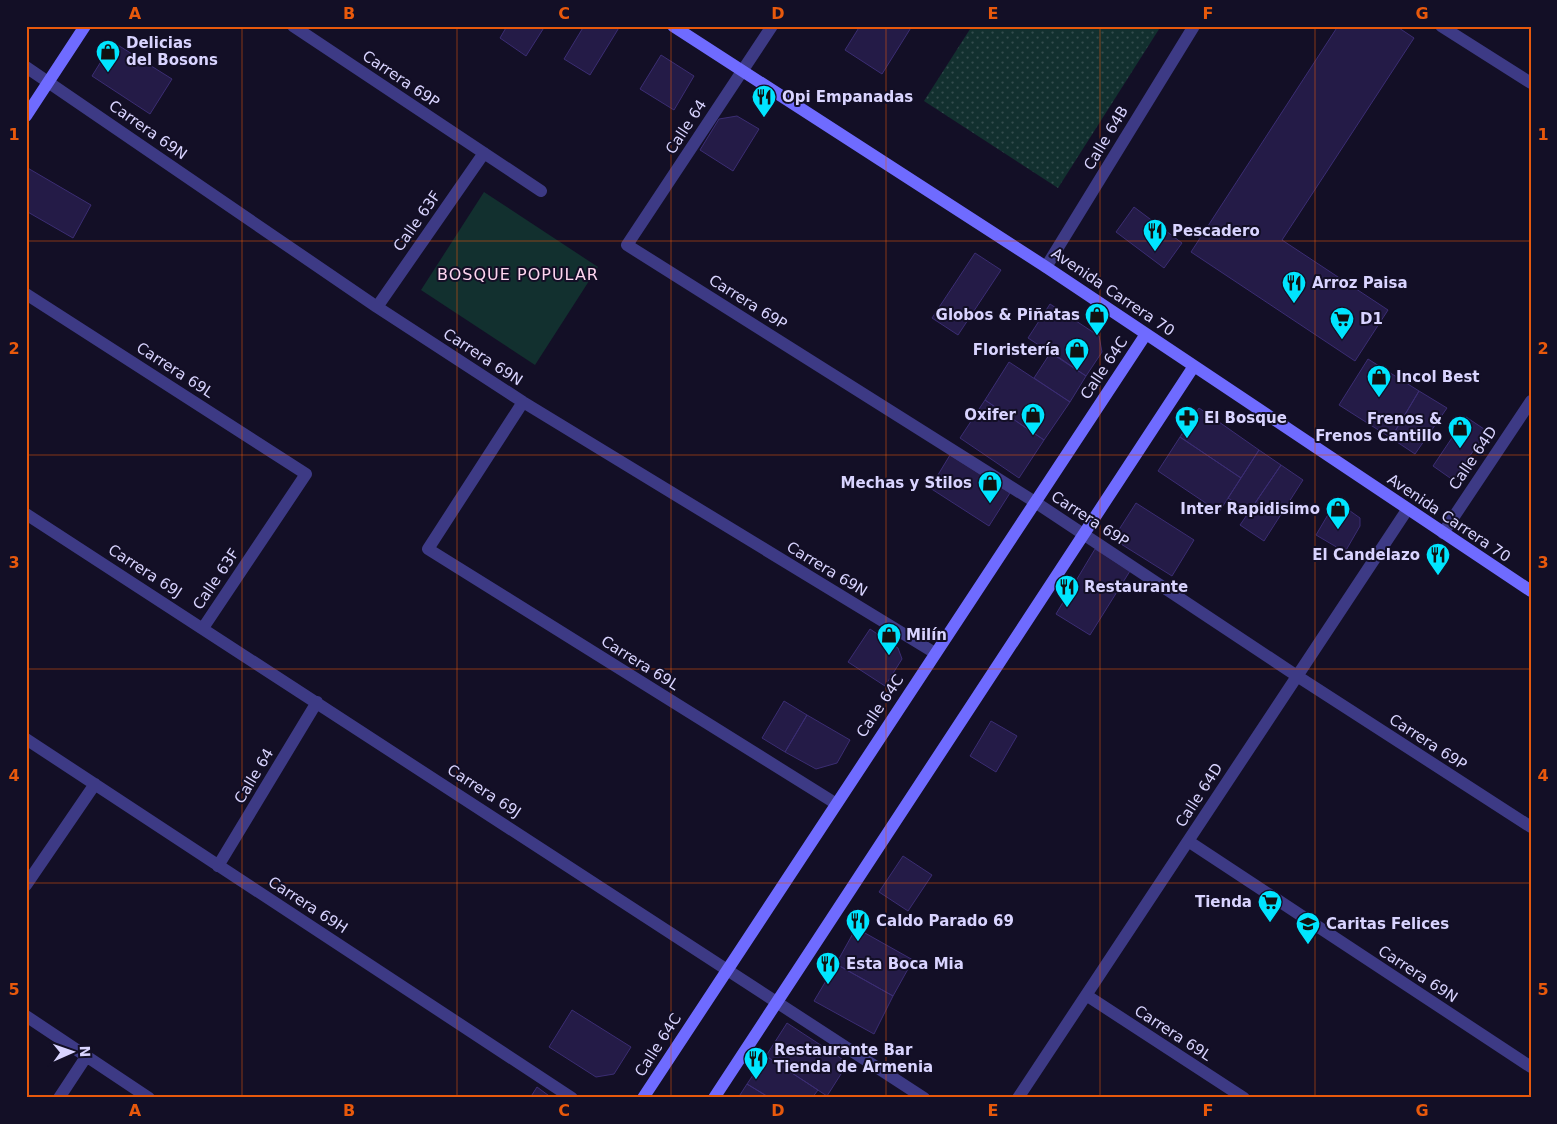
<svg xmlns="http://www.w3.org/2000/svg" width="1557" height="1124" font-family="'DejaVu Sans',sans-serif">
<defs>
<pattern id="grass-dots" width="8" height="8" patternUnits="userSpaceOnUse" patternTransform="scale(1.25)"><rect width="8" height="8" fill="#12302f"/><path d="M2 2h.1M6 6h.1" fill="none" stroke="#344d4e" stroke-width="1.8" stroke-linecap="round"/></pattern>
</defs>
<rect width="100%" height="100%" fill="#130f26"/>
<!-- grass -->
<path fill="url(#grass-dots)" d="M972,26H1161L1058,188L924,101Z"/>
<!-- green -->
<path fill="#12302f" d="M484,192L598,267L535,365L421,290Z"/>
<!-- building -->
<path fill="#241b47" stroke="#3b2d73" d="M507,26H545L526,56L500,38Z
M584,26H620L590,75L564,59Z
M860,26H912L882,74L845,50Z
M1338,26H1396L1414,38L1282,240L1388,310L1355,361L1191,252Z
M113,42L172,79L150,114L92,76Z
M661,55L694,76L674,110L640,89Z
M737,116L759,129L733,171L700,150L719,119Z
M26,167L91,205L73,238L26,211Z
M1134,207L1182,243L1164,268L1116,232Z
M975,253L1001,270L958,335L932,318Z
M1050,304L1099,336L1102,352L1086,376L1028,338Z
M1051,352L1086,376L1070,402L1034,378Z
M1368,359L1419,391L1391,438L1339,405Z
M1009,362L1070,402L1044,440L985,400Z
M1419,391L1447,408L1415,454L1391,438Z
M985,400L1044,440L1019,478L960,438Z
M1199,408L1259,450L1241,478L1180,437Z
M1466,417L1487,431L1453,480L1433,466Z
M1180,437L1241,478L1219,512L1158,471Z
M1259,450L1281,465L1249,512L1228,498Z
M950,455L1010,493L989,526L930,488Z
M1281,465L1303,480L1264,541L1240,525Z
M1336,501L1360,518V526L1345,552L1316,535Z
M1136,503L1194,540L1172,576L1113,539Z
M1095,549L1130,571L1090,635L1056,614Z
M870,629L898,648L902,659L885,686L848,662Z
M784,701L807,715L785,752L762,738Z
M807,715L850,740L837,763L816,769L785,752Z
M991,721L1017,736L996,772L970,756Z
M903,856L932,875L908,911L879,892Z
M856,928L913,960L893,996L836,964Z
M836,964L893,996L874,1034L814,1001Z
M572,1010L631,1047L614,1074L596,1077L549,1047Z
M787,1023L848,1063L827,1096L766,1056Z
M766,1056L818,1090L812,1098H770L747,1084Z
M747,1084L770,1098H738Z
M537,1087L552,1098H530Z"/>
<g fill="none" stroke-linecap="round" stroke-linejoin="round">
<!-- street -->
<path stroke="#3d3a85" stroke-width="12" d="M293,26L541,191
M772,26L627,245L1035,502L1297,676L1531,827
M1441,26L1531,83
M26,67L377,307L523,402L935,653
M1046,267L1194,26
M26,294L306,474L203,628
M377,307L484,153
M523,402L428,549L835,803
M26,514L924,1098
M1443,533L1531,401
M26,739L572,1098
M1188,841L1531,1067
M218,866L317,702
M26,885L95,784
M1086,995L1244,1098
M26,1016L149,1098
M59,1098L86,1057
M1018,1098L1407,510"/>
<!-- secondary -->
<path stroke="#6f6bff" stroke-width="12" d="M673,26L1046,267L1531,591
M26,116L85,26
M643,1098L1146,334
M714,1098L1194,366"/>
</g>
<!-- grid -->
<path fill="none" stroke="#e8590c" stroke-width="1" stroke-opacity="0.55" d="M242,26V1098M457,26V1098M671,26V1098M886,26V1098M1100,26V1098M1315,26V1098M26,241H1531M26,455H1531M26,669H1531M26,883H1531"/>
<!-- icons -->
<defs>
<symbol id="shop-pin" viewBox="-11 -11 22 30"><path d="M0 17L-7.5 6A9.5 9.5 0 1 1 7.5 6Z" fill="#00e5ff" stroke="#130f26"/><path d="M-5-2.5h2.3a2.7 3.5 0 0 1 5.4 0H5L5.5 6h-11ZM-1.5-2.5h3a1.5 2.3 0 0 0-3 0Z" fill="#111"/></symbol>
<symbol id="restaurant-pin" viewBox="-11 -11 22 30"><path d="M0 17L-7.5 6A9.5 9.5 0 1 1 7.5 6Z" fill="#00e5ff" stroke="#130f26"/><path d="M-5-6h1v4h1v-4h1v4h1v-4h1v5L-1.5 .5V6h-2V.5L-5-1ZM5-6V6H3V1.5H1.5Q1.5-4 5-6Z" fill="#111"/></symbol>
<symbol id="supermarket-pin" viewBox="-11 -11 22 30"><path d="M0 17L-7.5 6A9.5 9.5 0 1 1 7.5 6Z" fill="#00e5ff" stroke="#130f26"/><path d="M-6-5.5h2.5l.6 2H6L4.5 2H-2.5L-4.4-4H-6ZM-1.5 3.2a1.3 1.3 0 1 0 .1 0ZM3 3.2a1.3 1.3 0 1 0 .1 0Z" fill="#111"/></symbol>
<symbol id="pharmacy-pin" viewBox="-11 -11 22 30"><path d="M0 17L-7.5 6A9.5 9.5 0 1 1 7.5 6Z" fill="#00e5ff" stroke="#130f26"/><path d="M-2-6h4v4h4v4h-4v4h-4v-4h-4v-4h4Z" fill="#111"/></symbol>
<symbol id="school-pin" viewBox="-11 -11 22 30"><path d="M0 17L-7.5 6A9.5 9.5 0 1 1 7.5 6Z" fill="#00e5ff" stroke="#130f26"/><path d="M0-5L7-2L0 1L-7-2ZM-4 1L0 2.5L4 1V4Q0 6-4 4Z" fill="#111"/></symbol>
</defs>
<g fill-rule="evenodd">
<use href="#shop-pin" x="94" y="38" width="28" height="38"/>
<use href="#restaurant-pin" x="750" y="83" width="28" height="38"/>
<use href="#restaurant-pin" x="1141" y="217" width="28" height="38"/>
<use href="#restaurant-pin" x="1280" y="269" width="28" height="38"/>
<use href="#shop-pin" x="1083" y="301" width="28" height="38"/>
<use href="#supermarket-pin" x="1328" y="305" width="28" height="38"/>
<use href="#shop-pin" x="1063" y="336" width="28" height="38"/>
<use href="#shop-pin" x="1365" y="363" width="28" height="38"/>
<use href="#shop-pin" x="1019" y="401" width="28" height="38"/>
<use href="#pharmacy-pin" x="1173" y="404" width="28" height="38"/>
<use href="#shop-pin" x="1446" y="414" width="28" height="38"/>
<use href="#shop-pin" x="976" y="469" width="28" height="38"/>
<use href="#shop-pin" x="1324" y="495" width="28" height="38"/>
<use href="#restaurant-pin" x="1424" y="541" width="28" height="38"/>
<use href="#restaurant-pin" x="1053" y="573" width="28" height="38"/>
<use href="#shop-pin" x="875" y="621" width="28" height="38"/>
<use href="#supermarket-pin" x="1256" y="888" width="28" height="38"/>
<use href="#restaurant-pin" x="844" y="907" width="28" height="38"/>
<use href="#school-pin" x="1294" y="910" width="28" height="38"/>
<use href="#restaurant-pin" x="814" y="950" width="28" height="38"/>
<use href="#restaurant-pin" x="742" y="1045" width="28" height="38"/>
</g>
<g text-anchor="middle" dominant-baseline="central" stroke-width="4" stroke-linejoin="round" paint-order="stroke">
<!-- poi labels -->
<g font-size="15" font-weight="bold" fill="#d9d4ff" stroke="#130f26" text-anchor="start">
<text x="126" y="43">Delicias<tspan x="126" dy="17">del Bosons</tspan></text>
<text x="782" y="97">Opi Empanadas</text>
<text x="1172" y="231">Pescadero</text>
<text x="1312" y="283">Arroz Paisa</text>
<text x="1080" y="315" text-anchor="end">Globos &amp; Piñatas</text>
<text x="1360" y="319">D1</text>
<text x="1060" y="350" text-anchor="end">Floristería</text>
<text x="1396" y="377">Incol Best</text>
<text x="1016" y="415" text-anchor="end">Oxifer</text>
<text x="1204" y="418">El Bosque</text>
<text x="1442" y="419" text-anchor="end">Frenos &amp;<tspan x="1442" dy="17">Frenos Cantillo</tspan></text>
<text x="972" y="483" text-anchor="end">Mechas y Stilos</text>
<text x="1320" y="509" text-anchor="end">Inter Rapidisimo</text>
<text x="1420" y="555" text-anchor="end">El Candelazo</text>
<text x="1084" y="587">Restaurante</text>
<text x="906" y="635">Milín</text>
<text x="1252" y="902" text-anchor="end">Tienda</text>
<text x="876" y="921">Caldo Parado 69</text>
<text x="1326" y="924">Caritas Felices</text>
<text x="846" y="964">Esta Boca Mia</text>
<text x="774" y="1050">Restaurante Bar<tspan x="774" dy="17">Tienda de Armenia</tspan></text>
</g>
<!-- street labels -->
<g font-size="15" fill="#d9d4ff" stroke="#130f26">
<text transform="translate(401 79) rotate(34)">Carrera 69P</text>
<text transform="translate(686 127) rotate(-57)">Calle 64</text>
<text transform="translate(148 130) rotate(35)">Carrera 69N</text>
<text transform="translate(1106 138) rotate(-59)">Calle 64B</text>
<text transform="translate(417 221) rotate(-55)">Calle 63F</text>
<text transform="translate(1113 292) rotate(34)">Avenida Carrera 70</text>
<text transform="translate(748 302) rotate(32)">Carrera 69P</text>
<text transform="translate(483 357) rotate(33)">Carrera 69N</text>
<text transform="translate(1104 368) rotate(-56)">Calle 64C</text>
<text transform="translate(175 370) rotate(33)">Carrera 69L</text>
<text transform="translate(1473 458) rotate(-56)">Calle 64D</text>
<text transform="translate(1449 518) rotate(34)">Avenida Carrera 70</text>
<text transform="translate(1090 519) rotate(33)">Carrera 69P</text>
<text transform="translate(827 569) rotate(31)">Carrera 69N</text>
<text transform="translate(145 571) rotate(33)">Carrera 69J</text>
<text transform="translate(216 579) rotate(-56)">Calle 63F</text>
<text transform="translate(640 663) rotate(32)">Carrera 69L</text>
<text transform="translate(880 706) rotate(-56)">Calle 64C</text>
<text transform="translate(1428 742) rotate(33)">Carrera 69P</text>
<text transform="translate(254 776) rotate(-59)">Calle 64</text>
<text transform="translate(484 791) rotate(33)">Carrera 69J</text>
<text transform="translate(1199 795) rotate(-57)">Calle 64D</text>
<text transform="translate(308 905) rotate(33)">Carrera 69H</text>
<text transform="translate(1418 974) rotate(33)">Carrera 69N</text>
<text transform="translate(1173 1033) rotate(33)">Carrera 69L</text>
<text transform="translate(658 1045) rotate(-57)">Calle 64C</text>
</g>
<!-- neighbourhood labels -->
<g font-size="16" letter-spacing="1" fill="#ffd6f0" stroke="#130f26">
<text x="518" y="274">BOSQUE POPULAR</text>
</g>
</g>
<!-- border -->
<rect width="1557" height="1124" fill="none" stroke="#130f26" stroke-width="55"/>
<!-- north arrow -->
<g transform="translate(72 1052) rotate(88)" stroke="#130f26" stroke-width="4" paint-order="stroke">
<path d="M0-4L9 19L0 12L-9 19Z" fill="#d9d4ff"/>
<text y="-8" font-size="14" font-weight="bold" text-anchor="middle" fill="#d9d4ff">N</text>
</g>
<rect x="28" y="28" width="1502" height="1068" fill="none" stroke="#e8590c" stroke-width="2"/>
<g font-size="16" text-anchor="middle" font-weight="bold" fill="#e8590c">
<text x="135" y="19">A</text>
<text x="349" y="19">B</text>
<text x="564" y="19">C</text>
<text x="778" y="19">D</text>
<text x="993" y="19">E</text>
<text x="1208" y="19">F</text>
<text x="1422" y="19">G</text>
<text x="14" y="140">1</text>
<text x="1543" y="140">1</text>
<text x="14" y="354">2</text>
<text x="1543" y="354">2</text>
<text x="14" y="568">3</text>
<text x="1543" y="568">3</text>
<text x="14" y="781">4</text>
<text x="1543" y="781">4</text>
<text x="14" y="995">5</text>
<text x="1543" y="995">5</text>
<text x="135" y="1116">A</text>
<text x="349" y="1116">B</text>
<text x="564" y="1116">C</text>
<text x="778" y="1116">D</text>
<text x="993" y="1116">E</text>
<text x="1208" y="1116">F</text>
<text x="1422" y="1116">G</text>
</g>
</svg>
